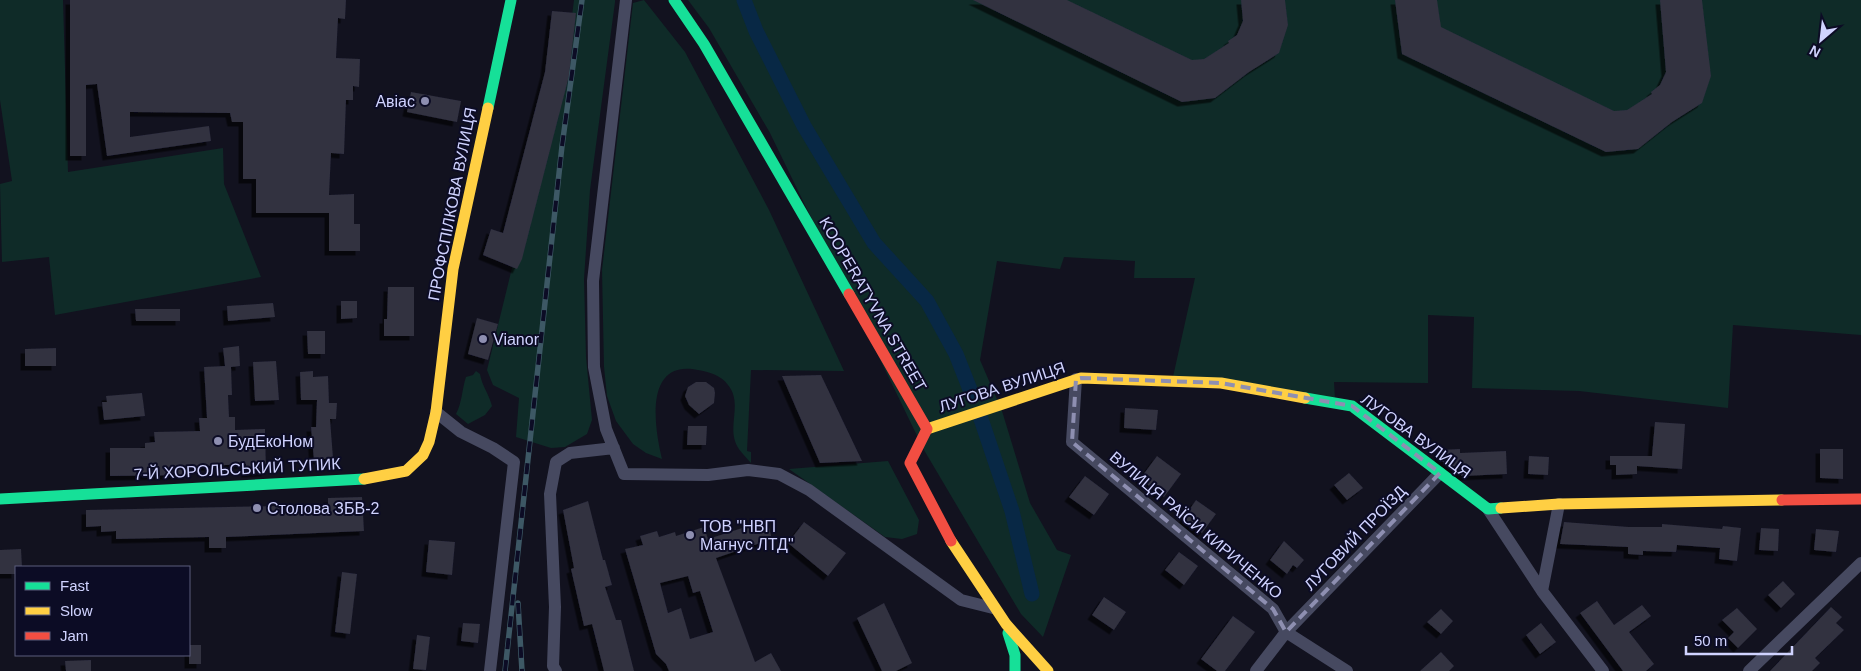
<svg xmlns="http://www.w3.org/2000/svg" width="1861" height="671" font-family="Arial,sans-serif">
<defs>
<filter id="shadow"><feDropShadow dx="-4.5" dy="4.5" stdDeviation="0" flood-color="#0009"/></filter>
</defs>
<rect width="100%" height="100%" fill="#12121f"/>
<!-- green -->
<path fill="#0f2b28" d="M0,0H63L68,172L223,148L224,184L261,277L55,315L49,257L2,262L0,184L12,181L0,100Z
M574,0H615V2L590,190L584,279L586,357L592,420L587,434L565,447L551,448L516,437L519,398L493,385L487,370L512,268L518,257L565,72Z
M644,0L685,52L769,210L844,371L751,370L747,451L751,452V463C746,457 737,449 735,441C729,423 742,402 728,385C721,375 709,372 698,370C644,359 654,426 662,459L646,453L633,444L616,421L607,396L604,367L602,270L633,3Z
M688,0H1861V335L1733,325L1728,408L1579,391L1472,388L1474,317L1428,315V383L1334,382L1335,399L1173,377L1195,278H1134L1135,261L1064,257L1060,269L997,261L980,360L1002,411L1030,503L1057,550L1071,555L1043,637L1021,614L924,450L770,133L709,28Z
M476,371L480,374C482,386 489,394 492,406L485,415L468,424L456,414C462,403 462,389 466,377L473,375Z
M888,461L919,520L917,534L902,539L885,537L789,469Z"/>
<g fill="none" stroke-linecap="round" stroke-linejoin="round">
<!-- canal -->
<path stroke="#082845" stroke-width="15" d="M744,0L756,31L804,126L874,243L927,301L956,354L971,392
M981,419L1012,511L1032,594"/>
</g>
<!-- building -->
<path fill="#303041" fill-rule="evenodd" filter="url(#shadow)" d="M70,0H346L345,19L338,18L336,58L360,59L359,87L353,86V100H346L344,154L331,153L329,195L354,194V224H360V251H329V213H256V179H243V122H232L230,113L130,112V137L209,126L211,141L107,156L97,84L86,85V156H70Z
M973,0H1067L1192,60L1204,59L1229,43L1228,41L1237,35L1243,21L1241,0H1285L1288,25L1279,53L1249,72L1215,98L1182,102Z
M1395,0H1437L1441,27L1614,111L1627,110L1652,94L1651,92L1660,85L1666,72L1660,0H1702L1711,76L1702,103L1672,122L1638,149L1606,152L1402,54Z
M552,11L576,13L569,76L522,259L517,269L483,255L491,229L503,233L545,72Z
M411,92L461,101L457,122L407,112Z
M388,287H414V336H384V319H387Z
M341,301H357V318L341,319Z
M273,303L275,317L228,321L227,306Z
M135,309H180V321H136Z
M477,318L498,324L488,360L468,354Z
M307,331H325V354H308Z
M239,346L240,366L231,367L232,395H228L229,417H235V430L265,429L266,472L246,473V464L188,467V475L110,476V448H145V443L155,442L154,432L200,431L199,418H207L204,367L225,366L223,348Z
M56,348V366H25V349Z
M276,361L279,400L255,401L253,362Z
M313,371V377L328,376L329,403H337L336,419H330L333,458L314,460L311,427H316L317,400H301L300,372Z
M821,375L862,461L820,463L782,376Z
M696,382H706L714,388L715,393L714,403L699,414L689,405L685,396L688,387Z
M142,393L145,416L104,420L102,402H107L106,396Z
M1125,408L1158,410L1156,430L1124,428Z
M1655,422L1685,424L1682,469L1637,466V474L1616,475V465H1610V456H1652Z
M688,426H707L706,445H687Z
M1460,449V453L1506,451L1507,474L1462,476L1439,459V450Z
M1820,449H1843V479L1820,478Z
M1157,456L1181,474L1164,497L1140,479Z
M1529,456L1549,457L1548,475L1528,474Z
M1349,473L1363,488L1347,500L1334,485Z
M1085,476L1109,494L1094,515L1069,497Z
M362,497L364,531L226,537V548H209V537L116,539V531L101,532V526L86,527V510L328,505V498Z
M1196,500L1216,514L1202,533L1183,519Z
M588,501L603,560H605L612,585L605,587L616,620H621L634,671H604L592,624L584,626L571,569L574,568L563,510Z
M767,520L772,539L716,558L755,662L771,653L781,671H669L666,664L656,654L625,549L643,545L640,536L657,531L659,537L675,532L676,536L704,527L708,539ZM688,576L693,593L700,591L713,632L690,639L681,608L668,613L660,583Z
M804,522L846,553L828,576L788,543Z
M1564,522L1629,527H1662V524L1722,529L1723,526L1741,528L1737,561L1719,559L1720,548L1677,545L1676,552L1643,551V555L1628,554V547L1560,544Z
M1761,528L1779,529L1778,551L1759,550Z
M1816,529L1839,531L1836,552L1814,550Z
M429,540L455,542L452,575L426,572Z
M1284,541L1304,560L1297,568L1293,565L1287,574L1270,560Z
M21,549L22,567H16V574H0V550Z
M1179,552L1198,566L1184,585L1165,570Z
M342,572L357,574L350,634L335,632Z
M1783,581L1795,594L1781,608L1768,595Z
M1104,597L1126,612L1114,630L1092,615Z
M1597,601L1614,625L1642,605L1651,616L1629,632L1654,664L1646,671H1623L1580,613Z
M884,603L912,663L896,671H882L857,618Z
M1831,607L1842,617L1836,623L1844,630L1815,658L1820,663L1812,671H1770Z
M1737,608L1757,629L1738,648L1728,638L1734,632L1722,620Z
M1441,609L1453,621L1441,634L1427,622Z
M1233,616L1255,632L1225,671H1217L1201,659Z
M463,623L480,624L478,643L461,641Z
M1541,623L1556,642L1540,654L1526,635Z
M417,635L430,637L426,670L413,669Z
M189,645H201V664H189Z
M1441,652L1454,666L1449,671H1420Z
M91,660V671H66L65,661Z"/>
<g fill="none" stroke-linecap="round" stroke-linejoin="round">
<!-- street -->
<path stroke="#464960" stroke-width="12" d="M626,0L593,281L594,367L606,429L624,474L708,475L748,470L779,474L809,490L961,600L993,608
M1076,379L1072,442L1273,609L1286,632L1347,671
M436,412L461,432L493,448L514,462L490,671
M1559,504L1542,591L1603,671
M1488,509L1542,591
M556,671L553,666L555,607L550,494L556,462L570,453L614,448
M1256,671L1286,632L1440,473
M1749,671L1861,563"/>
<!-- fast -->
<path stroke="#16e098" stroke-width="11" d="M674,0L704,44L849,294
M488,108L511,0
M1305,398L1352,406L1488,509L1501,508
M0,499L364,479
M1008,633L1015,655V671"/>
<!-- slow -->
<path stroke="#ffcf43" stroke-width="11" d="M927,429L1081,378L1221,383L1305,398
M364,479L406,471L423,455L429,442L436,412L453,269L488,108
M1501,508L1559,504L1782,500
M951,541L1006,624L1048,671"/>
<!-- jam -->
<path stroke="#f24e42" stroke-width="11" d="M849,294L927,429L910,463L951,541
M1782,500L1861,499"/>
<defs>
<path id="rail" d="M518,603L522,671
M505,671L562,146L582,0"/>
</defs>
<!-- rail casing -->
<use href="#rail" stroke="#3d5865" stroke-width="5.5"/>
<!-- rail -->
<use href="#rail" stroke="#0c0c25" stroke-width="4" stroke-dasharray="11" stroke-linecap="butt"/>
</g>
<!-- marked area -->
<path fill="none" stroke="#8e8fb1" stroke-width="4" stroke-dasharray="10 6" stroke-linejoin="round" d="M1081,378L1221,383L1352,406L1440,473L1286,632L1273,609L1072,442L1076,379Z"/>
<!-- markers -->
<g fill="#8e8fb1" stroke="#0c0c25" stroke-width="2">
<circle cx="425" cy="101" r="5"/>
<circle cx="483" cy="339" r="5"/>
<circle cx="218" cy="441" r="5"/>
<circle cx="257" cy="508" r="5"/>
<circle cx="690" cy="535" r="5"/>
</g>
<g text-anchor="middle" dominant-baseline="central" stroke-width="4" stroke-linejoin="round" paint-order="stroke">
<!-- poi labels -->
<g font-size="16" fill="#d0d3ff" stroke="#0c0c25" text-anchor="start">
<text x="415" y="101" text-anchor="end">Авіас</text>
<text x="493" y="339">Vianor</text>
<text x="228" y="441">БудЕкоНом</text>
<text x="267" y="508">Столова ЗБВ-2</text>
<text x="700" y="526">ТОВ "НВП<tspan x="700" dy="18">Магнус ЛТД"</tspan></text>
</g>
<!-- street labels -->
<g font-size="16" fill="#d0d3ff" stroke="#0c0c25">
<text transform="translate(452 204) rotate(-79)">ПРОФСПІЛКОВА ВУЛИЦЯ</text>
<text transform="translate(873 304) rotate(60)">KOOPERATYVNA STREET</text>
<text transform="translate(1002 387) rotate(-18)">ЛУГОВА ВУЛИЦЯ</text>
<text transform="translate(1416 436) rotate(36)">ЛУГОВА ВУЛИЦЯ</text>
<text transform="translate(237 469) rotate(-3)">7-Й ХОРОЛЬСЬКИЙ ТУПИК</text>
<text transform="translate(1196 525) rotate(40)">ВУЛИЦЯ РАЇСИ КИРИЧЕНКО</text>
<text transform="translate(1355 538) rotate(-46)">ЛУГОВИЙ ПРОЇЗД</text>
</g>
</g>
<!-- legend -->
<rect x="15" y="566" width="175" height="90" fill="#0c0c25" stroke="#5a5c7c"/>
<rect x="25" y="582" width="25" height="8" fill="#16e098" stroke="#5a5c7c"/>
<text x="60" y="591" font-size="15" fill="#d0d3ff">Fast</text>
<rect x="25" y="607" width="25" height="8" fill="#ffcf43" stroke="#5a5c7c"/>
<text x="60" y="616" font-size="15" fill="#d0d3ff">Slow</text>
<rect x="25" y="632" width="25" height="8" fill="#f24e42" stroke="#5a5c7c"/>
<text x="60" y="641" font-size="15" fill="#d0d3ff">Jam</text>
<!-- north arrow -->
<g transform="translate(1821 40) rotate(208)" stroke="#0c0c25" stroke-width="4" paint-order="stroke">
<path d="M0-4L9 19L0 12L-9 19Z" fill="#d0d3ff"/>
<text y="-8" font-size="14" font-weight="bold" text-anchor="middle" fill="#d0d3ff">N</text>
</g>
<!-- scale -->
<path d="M1686 646v8h106v-8" fill="none" stroke="#d0d3ff" stroke-width="2.5"/>
<text x="1694" y="646" font-size="15" fill="#d0d3ff" stroke="#0c0c25" stroke-width="4" paint-order="stroke">50 m</text>
</svg>
